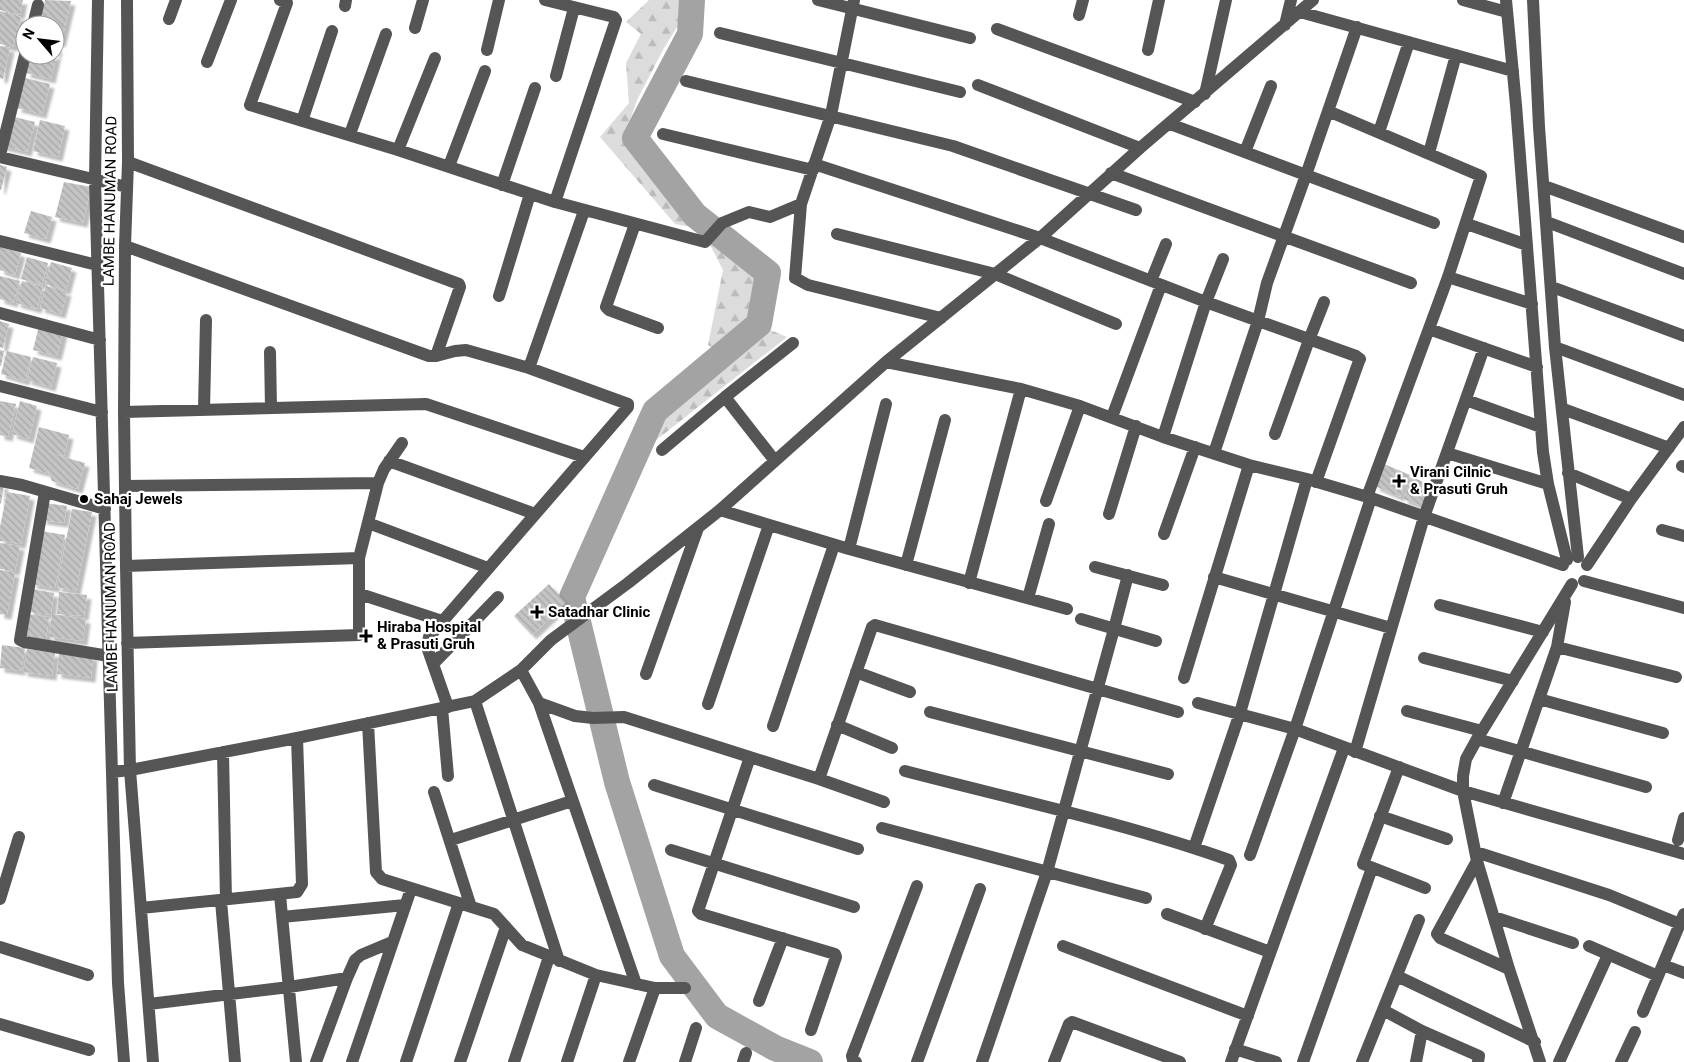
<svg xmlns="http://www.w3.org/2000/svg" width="1684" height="1062" font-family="Roboto,sans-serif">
<defs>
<pattern id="forest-firs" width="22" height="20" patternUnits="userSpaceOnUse" patternTransform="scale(1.25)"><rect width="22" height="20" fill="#dcdcdc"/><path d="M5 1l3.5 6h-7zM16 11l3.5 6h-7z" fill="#bbb"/></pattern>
<pattern id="building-back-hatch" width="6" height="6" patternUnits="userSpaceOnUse" patternTransform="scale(1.25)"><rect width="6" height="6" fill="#c4c4c4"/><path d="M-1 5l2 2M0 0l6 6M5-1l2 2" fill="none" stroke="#a7a7a7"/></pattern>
<filter id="shadow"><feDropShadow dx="4.5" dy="4.5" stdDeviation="1" flood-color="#0004"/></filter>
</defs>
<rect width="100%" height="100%" fill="#fff"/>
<!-- forest -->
<path fill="url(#forest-firs)" d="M649,0H684L681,21L664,48L637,100L631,117L624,131L653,175L698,218L733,245L759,283L749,321L719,352L708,345L723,270L702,229L675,224L600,137L629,103L626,63L641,34L626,22Z
M761,326L787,337L655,441L648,428Z"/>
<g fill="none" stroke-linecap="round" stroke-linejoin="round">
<!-- river -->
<path stroke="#a3a3a3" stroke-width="26" d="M692,0L690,34L635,138L695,215L768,273L759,324L655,411L572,597L617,782L672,956L717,1016L775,1048L810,1062"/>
</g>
<!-- building -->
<path fill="url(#building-back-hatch)" filter="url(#shadow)" d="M0,0H23L20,15L0,10Z
M45,0L71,1L61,43L55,41V25H39Z
M0,11L21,17L13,47L0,44Z
M0,46L10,48L3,79L0,78Z
M55,48H58L51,79L26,73L30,55H55Z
M25,78L50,84L42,114L17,108Z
M10,116L35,122L27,152L2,146Z
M40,120L65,126L58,157L33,151Z
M0,165L7,167L1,190H0Z
M64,182L91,187L83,223L55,217Z
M31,211L52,217L46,239L24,233Z
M0,247L21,253L15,275L0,270Z
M27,257L48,263L42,285L21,279Z
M51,262L72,268L66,290L45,284Z
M0,276L20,281L13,303L0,299Z
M22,281L43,287L37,309L16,303Z
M46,286L67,292L61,314L40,308Z
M0,321L9,324L3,348L0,347Z
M39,326L63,332L57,356L33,350Z
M0,350L4,351L1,366H0Z
M7,351L31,357L25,381L1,374Z
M33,357L57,363L51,387L27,380Z
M0,401L16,404L8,437L0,435Z
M20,401L37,406L29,439L12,434Z
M39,427L69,435L64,456L53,454L85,463L78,489L52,481L48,471V473L29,468Z
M1384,464L1410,475L1400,497L1375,486Z
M1412,477L1433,486L1425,507L1403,499Z
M0,484L4,485L1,504L0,503Z
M7,492L30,496L21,544L0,541V527Z
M45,503L67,506L64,523L42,520Z
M72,509L92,512L76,591L57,587Z
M41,531L65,535L55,588L32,584Z
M0,543L20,546L15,571L0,569Z
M0,570L15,573L7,615L0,614Z
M549,584L566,603L532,635L514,616Z
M32,589L54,593L51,615L29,612Z
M59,592L87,595L84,616L57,614Z
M27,614L49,617L46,640L23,636Z
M52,614L86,619L83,641L49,637Z
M2,645L25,648L21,671L0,668Z
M27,649L55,653L52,676L23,672Z
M59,652L93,656L91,678L57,674Z"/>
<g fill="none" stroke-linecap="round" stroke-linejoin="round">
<!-- minor -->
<path stroke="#555" stroke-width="12" d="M98,0L95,180L118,983L124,1062
M127,0L128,162L125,246L124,412L126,566L130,770L153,1062
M280,0L287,3L250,105L398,150L555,202L705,242L722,223L749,212L770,217L801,204L831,115L854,0
M545,0L614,17L616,20L555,202
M818,0L970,38
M1463,0L1507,12
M1506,0L1516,105L1543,452L1548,484L1567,560
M1533,0L1539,127L1555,347L1578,557
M345,6L346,0
M1300,12L1513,71
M1079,15L1083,0
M169,19L176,0
M33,25L38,5
M1285,25L1291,0
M415,28L423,0
M997,29L1195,102
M720,33L960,92
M487,50L499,0
M1148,50L1159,0
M207,62L231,0
M556,76L574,8
M686,81L953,146L1136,210
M978,85L1140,148
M1205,94L1226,0
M1328,111L1481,176L1448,277L1367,497
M302,121L332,31
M1170,124L1434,223
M1379,132L1409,42
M350,134L386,34
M663,134L813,170
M398,150L435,58
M1245,152L1271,86
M1429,153L1456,55
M0,155L25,55
M0,157L127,187
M128,162L459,284L460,287L436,356
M814,164L1040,238L1206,302L1356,356L1360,359L1359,361L1316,482
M449,166L485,71
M1111,173L1411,283
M502,185L535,88
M1544,186L1684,237
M801,204L795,278L808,285L941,318
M1547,222L1684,274
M635,224L606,307L609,310L658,328
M1467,224L1527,245
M837,234L995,274L1116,324
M0,241L97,265
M125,246L429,356H436L455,351L466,350L529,368L628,404V407L429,637L427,647L448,707
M1448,277L1532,304
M1151,281L1166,244
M1552,287L1684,336
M499,296L530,194
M0,313L100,340
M1429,329L1537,367
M1555,347L1684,395
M270,352L271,408
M886,362L1021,389L1080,406L1163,437L1249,465L1307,479L1371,498L1563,565
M529,368L584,211
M0,386L102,412
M725,397L775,461
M1466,400L1541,427
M1563,409L1669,448
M204,410L206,320
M124,412L426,404L584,457
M1112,417L1161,285
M1275,434L1309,340L1324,302
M1163,437L1206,302L1223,259
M662,450L725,397L793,343
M1214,453L1258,321L1267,283L1306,175L1357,27
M1447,453L1548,484
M389,461L535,514
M1682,466L1684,467
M1568,473L1631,499
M0,481L22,485L105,509
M126,486L378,483
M45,492L20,640L24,642L109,656
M1046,501L1080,406
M720,510L849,549L1067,609
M1109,514L1136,426
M368,523L488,568
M1662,530L1684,536
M1164,534L1195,447
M849,549L886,404
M906,565L945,420
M1587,565L1631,499L1684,427
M126,566L359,558
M1095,567L1163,585
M1214,577L1391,628
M1584,581L1684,608
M969,583L1021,389
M360,594L442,621
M1028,598L1049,524
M1440,605L1543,632
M1081,619L1156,641
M127,643L359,635V558L378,483L384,469L402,443
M1557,647L1676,677
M1424,658L1513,681
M433,664L498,597
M521,670L539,703L636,984
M856,672L910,692
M646,674L698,528
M1184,678L1249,465
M1539,699L1663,733
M475,701L559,961
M539,703L575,716L593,718L624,717L819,779L884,802
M1198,703L1295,729L1463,791L1684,854
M708,704L769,525
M442,708L448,776
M1407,711L1482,731
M930,712L1168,774
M368,723L376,872L382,879L494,914L522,945L596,975L655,988H685
M837,725L892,748
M773,726L834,545
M1477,739L1646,787
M223,752L226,900
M1355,752L1424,517L1484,348
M750,757L698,911L701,914L835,954L836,957L811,1030
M1399,767L1363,864L1425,888
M905,771C1012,799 1125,823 1229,860L1231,865L1205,929
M112,772L130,770L297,738L475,701L521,670L551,640L628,583L720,510L886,362L1040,238L1140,148L1313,0
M819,779L872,627L875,625L1178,712
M654,785L858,849
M434,792L471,907
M1503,803L1557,647L1565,602
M1380,816L1447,839
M882,828L1146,898
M451,840L572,801
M1678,840L1684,818
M1194,848L1240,713L1307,479
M671,850L854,907
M1476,852L1609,895L1680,924
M1250,855L1295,729L1371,498
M1477,861L1437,934L1440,938L1509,969
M280,895L296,1062
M0,899L19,837
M221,901L235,1062
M141,908L297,892L302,884L297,738
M1167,914L1270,952
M282,917L405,905
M1494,917L1573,943
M1063,946L1248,1016
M1589,946L1658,976
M0,947L88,975
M1663,965L1684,973
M1397,976L1535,1042
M759,1001L783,938
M149,1004L289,987L347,978
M1383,1010L1422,1031L1479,1056L1478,1062
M1643,1012L1684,914
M0,1024L89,1050
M1235,1049L1276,1062
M316,1062L347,978L355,960L361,955L392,942
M352,1062L411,889
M406,1062L459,903
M460,1062L506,927
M514,1062L549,957
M567,1062L596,975
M629,1062L655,988
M685,1062L696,1028
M743,1062L746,1053
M856,1062L853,1060L852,1056L917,886
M917,1062L980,889
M982,1062L1047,872L1114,629L1128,575
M1054,1062L1069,1024L1072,1022L1180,1062
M1231,1062L1344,748
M1303,1062L1372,868
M1362,1062L1419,920
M1416,1062L1422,1031
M1540,1062L1509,969L1477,861L1463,791V776L1466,759L1477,739L1572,584
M1559,1062L1608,955
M1621,1062L1635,1032"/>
</g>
<!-- markers -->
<g fill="#000" stroke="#fff" stroke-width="2">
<path d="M1396.5 473.5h5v5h5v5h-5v5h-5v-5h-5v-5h5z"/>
<circle cx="84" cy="499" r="5"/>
<path d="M534.5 604.5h5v5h5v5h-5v5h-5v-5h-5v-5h5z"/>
<path d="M363.5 628.5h5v5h5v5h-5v5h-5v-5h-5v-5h5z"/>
</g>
<g text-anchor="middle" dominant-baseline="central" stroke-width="4.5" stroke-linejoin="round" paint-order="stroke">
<!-- street labels -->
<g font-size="15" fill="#000" stroke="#fff">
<text transform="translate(110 201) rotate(-89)">LAMBE HANUMAN ROAD</text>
<text transform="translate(111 607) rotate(-91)">LAMBE HANUMAN ROAD</text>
</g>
<!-- poi labels -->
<g font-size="15" font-weight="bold" fill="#000" stroke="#fff" text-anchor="start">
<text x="1410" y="472">Virani Cilnic<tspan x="1410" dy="17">&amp; Prasuti Gruh</tspan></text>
<text x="94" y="499">Sahaj Jewels</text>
<text x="548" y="612">Satadhar Clinic</text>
<text x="377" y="627">Hiraba Hospital<tspan x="377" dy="17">&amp; Prasuti Gruh</tspan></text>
</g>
</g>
<!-- north arrow -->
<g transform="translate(40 40) rotate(298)"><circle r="24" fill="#ffffff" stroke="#999999"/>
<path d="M0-4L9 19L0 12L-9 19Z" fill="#000000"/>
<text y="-8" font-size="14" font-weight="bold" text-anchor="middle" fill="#000000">N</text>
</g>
</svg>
